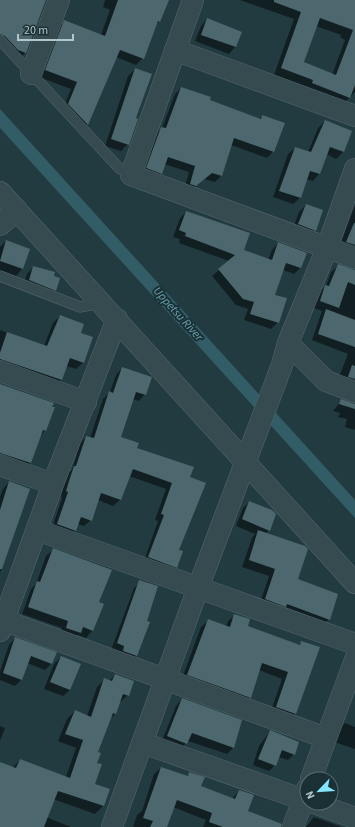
<svg xmlns="http://www.w3.org/2000/svg" width="355" height="827" font-family="'Source Sans 3',sans-serif">
<rect width="100%" height="100%" fill="#223b41"/>
<!-- water -->
<path fill="#325d67" d="M0,109L355,500V518L0,128Z"/>
<!-- shadow -->
<path fill="#0007" fill-rule="evenodd" d="M0,0H46L25,53L17,61L10,58L0,48Z
M105,0H168L159,22L155,26L143,58L136,65L116,57L87,125L81,131L62,111L71,89L39,77L58,28L65,21L101,35L110,10L103,7Z
M240,0H355V92L342,105L306,90L307,87L274,75L294,19ZM316,26L341,35L340,37L345,40L332,75L303,63Z
M207,19L241,32L235,47L229,54L195,41L201,26Z
M135,69L128,144L121,151L105,146L128,76Z
M181,88L209,101L259,119L262,116L273,152L267,158L231,145L221,176L215,182L204,179L189,192L184,190L189,172L164,164L161,173L155,180L141,174L155,134L162,128L175,94Z
M325,121L351,132L343,152L336,159L326,154L319,174L313,181L306,179L300,198L293,204L273,197L288,154L295,148L308,152L318,128Z
M306,205L315,230L308,237L292,231L299,212Z
M355,205V255L339,248Z
M186,212L242,251L268,260L272,250L278,243L300,268L294,274L283,270L274,295L278,322L271,329L244,320L248,309L236,305L212,276L229,261L179,243L180,239L173,237L180,218Z
M6,241L29,249L22,269L16,276L0,270V247Z
M338,266L355,270V389L339,377L348,354L312,340L322,311L314,308L319,292L326,286L331,272Z
M33,267L53,277L55,290L49,297L23,287L27,274Z
M60,316L80,333L92,338L83,363L76,369L66,366L61,380L54,387L0,367V330L44,346L53,323Z
M122,368L145,394L139,401L132,399L119,438L189,478L176,567L170,573L143,564L158,521L155,520L166,489L129,476L120,500L113,506L98,500L91,520L84,526L77,524L75,531L69,537L51,531L62,498L61,497L63,488L68,473L72,470L80,443L86,437L90,438L103,399L110,392L116,375Z
M0,385L46,430L40,436L30,463L23,469L0,461Z
M341,401L355,404V430L345,427L347,419L338,417L340,413L333,411Z
M9,482L29,490L0,573V497L3,489Z
M249,502L269,530L266,533L296,580L329,619L322,626L259,606L269,576L242,567L252,538L255,534L236,526L243,508Z
M53,550L98,603L102,605L92,631L86,638L78,635L73,639L60,634L62,628L22,614L31,589L36,584L46,556Z
M141,581L136,656L129,662L111,650L134,588Z
M235,615L247,626L299,645L302,642L319,648L295,714L288,720L270,714L282,679L259,670L250,697L243,704L181,681L201,627L208,621L226,627L228,621Z
M15,638L55,653L51,664L45,670L27,663L22,679L15,686L0,680V671L9,645Z
M61,657L70,690L63,696L44,689L54,664Z
M115,675L128,695L119,703L115,714L110,719L97,752L94,785L108,790L103,806L95,814L53,799L46,817L71,827H0V763L12,768L20,760L66,777L76,748L58,741L67,719L75,711L87,716L97,687L105,679L109,681Z
M182,699L233,748L227,754L188,741L180,750L161,743L176,706Z
M345,723L355,727V749L334,742L339,729Z
M0,726L5,728L0,741Z
M270,731L294,754L288,760L278,757L275,765L269,771L253,765L259,746Z
M161,768L186,777L190,773L200,787L232,799L239,791L247,811L276,827H203L206,820L173,807L165,827H133L137,815L142,811L154,774Z
M314,817L342,827H306Z"/>
<!-- building -->
<path fill="#4c686e" fill-rule="evenodd" d="M0,0H46L26,53L18,50L5,36L0,34Z
M118,0H169L160,22L158,21L144,59L120,50L88,125L68,104L77,82L45,70L64,20L105,36Z
M274,0H355V85L350,98L312,83L313,80L281,68L301,12L274,2ZM320,18L353,30L336,75L304,62Z
M207,18L242,32L236,47L201,35Z
M135,68L152,74L137,115L136,118L138,119L129,145L111,139Z
M181,87L211,97L210,100L261,119L262,115L285,123L274,152L234,138L222,176L212,173L196,186L190,184L195,166L168,157L162,174L146,168L161,127L166,128Z
M325,120L352,131L344,152L330,147L320,174L310,171L301,198L279,191L295,147L311,152Z
M306,204L323,210L316,231L298,224Z
M186,211L250,233L244,250L272,260L278,242L307,253L301,268L286,263L275,295L287,298L279,323L250,314L254,302L243,299L218,269L235,255L185,236L186,233L179,230Z
M354,223H355V245L346,242Z
M6,240L30,249L23,269L0,261Z
M338,264L355,270V285L348,282L339,308L320,301L325,285L329,286Z
M33,266L55,272L54,276L60,278L56,291L29,280Z
M326,309L355,320V347L318,334Z
M60,315L84,324L81,333L93,337L84,363L70,358L62,380L0,359V353L7,332L47,346Z
M352,365L355,366V379L348,377Z
M122,367L152,377L146,395L136,392L121,437L139,443L137,448L194,467L190,477L206,483L179,550L183,551L177,568L148,557L164,515L161,514L172,483L133,469L121,500L101,493L92,521L81,517L76,531L57,524L68,492L66,491L69,481L74,466H76L86,436L94,438L109,391L113,393Z
M0,384L54,403L52,407H55L46,431L43,430L31,463L0,453Z
M341,399L355,404V409L339,404Z
M9,481L30,489L2,569H0V510Z
M249,501L272,510L276,514L270,531L242,519Z
M258,530L305,546L308,549L298,579L338,594L330,620L287,604L286,607L265,599L275,569L249,560Z
M53,548L112,570L99,602L104,604L93,631L83,627L81,633L66,628L68,621L28,607L37,581L40,582Z
M139,580L158,586L147,621L150,622L137,656L123,651L124,646L117,643Z
M234,614L250,619L248,626L300,645L301,641L320,647L296,714L276,707L288,672L262,663L251,698L187,675L208,619L230,627Z
M15,637L57,652L52,664L31,656L22,680L3,673Z
M61,656L81,664L70,690L50,682Z
M115,674L134,681L129,696L123,694L116,714L113,713L98,752L101,753L97,763L102,764L95,784L110,789L104,806L58,791L44,827H0V762L16,768L20,759L70,778L83,740L65,734L75,710L91,717L104,678L112,681Z
M182,698L242,720L234,748L192,733L187,744L167,736Z
M270,730L299,742L295,755L282,750L276,766L258,759Z
M161,767L188,776L189,772L205,777L201,786L235,799L239,790L254,795L248,811L282,824L281,827H223L209,822L212,813L177,800L167,827H150L153,821L143,818Z"/>
<g fill="none" stroke-linecap="round" stroke-linejoin="round">
<defs>
<path id="service" d="M0,40L119,168L131,175
M0,276L80,307L102,303"/>
<path id="minor" d="M193,0L131,175L355,258
M175,50L355,116
M31,74L59,0
M0,192L355,583
M0,225L17,210
M288,343L326,381L355,392
M0,371L86,402
M0,465L53,484
M37,530L355,644
M0,619L326,738
M0,631L53,484L117,319
M143,743L307,801
M311,779L355,660
M314,803L355,818
M112,827L198,588L282,365L288,343L327,248L355,169
M293,827L307,789"/>
</defs>
<!-- service casing -->
<use href="#service" stroke="#54696e" stroke-width="11"/>
<!-- minor casing -->
<use href="#minor" stroke="#54696e" stroke-width="22"/>
<!-- service -->
<use href="#service" stroke="#364b50" stroke-width="10"/>
<!-- minor -->
<use href="#minor" stroke="#364b50" stroke-width="21"/>
</g>
<g text-anchor="middle" dominant-baseline="central" stroke-width="4" stroke-linejoin="round" paint-order="stroke">
<!-- water labels -->
<g font-size="12" font-style="italic" fill="#68a1ad" stroke="#1b3035">
<text transform="translate(178 314) rotate(48)">Uppetsu River</text>
</g>
</g>
<!-- north arrow -->
<g transform="translate(319 791) rotate(245)"><circle r="19" fill="#1b3035" stroke="#576c71"/>
<path d="M0-3L7 15L0 10L-7 15Z" fill="#83e5ff"/>
<text y="-6" font-size="11" font-weight="bold" text-anchor="middle" fill="#b2c6cb">N</text>
</g>
<!-- scale -->
<path d="M18 34v6h55v-6" fill="none" stroke="#b2c6cb" stroke-width="2"/>
<text x="24" y="34" font-size="12" fill="#b2c6cb" stroke="#1b3035" stroke-width="3" paint-order="stroke">20 m</text>
</svg>
